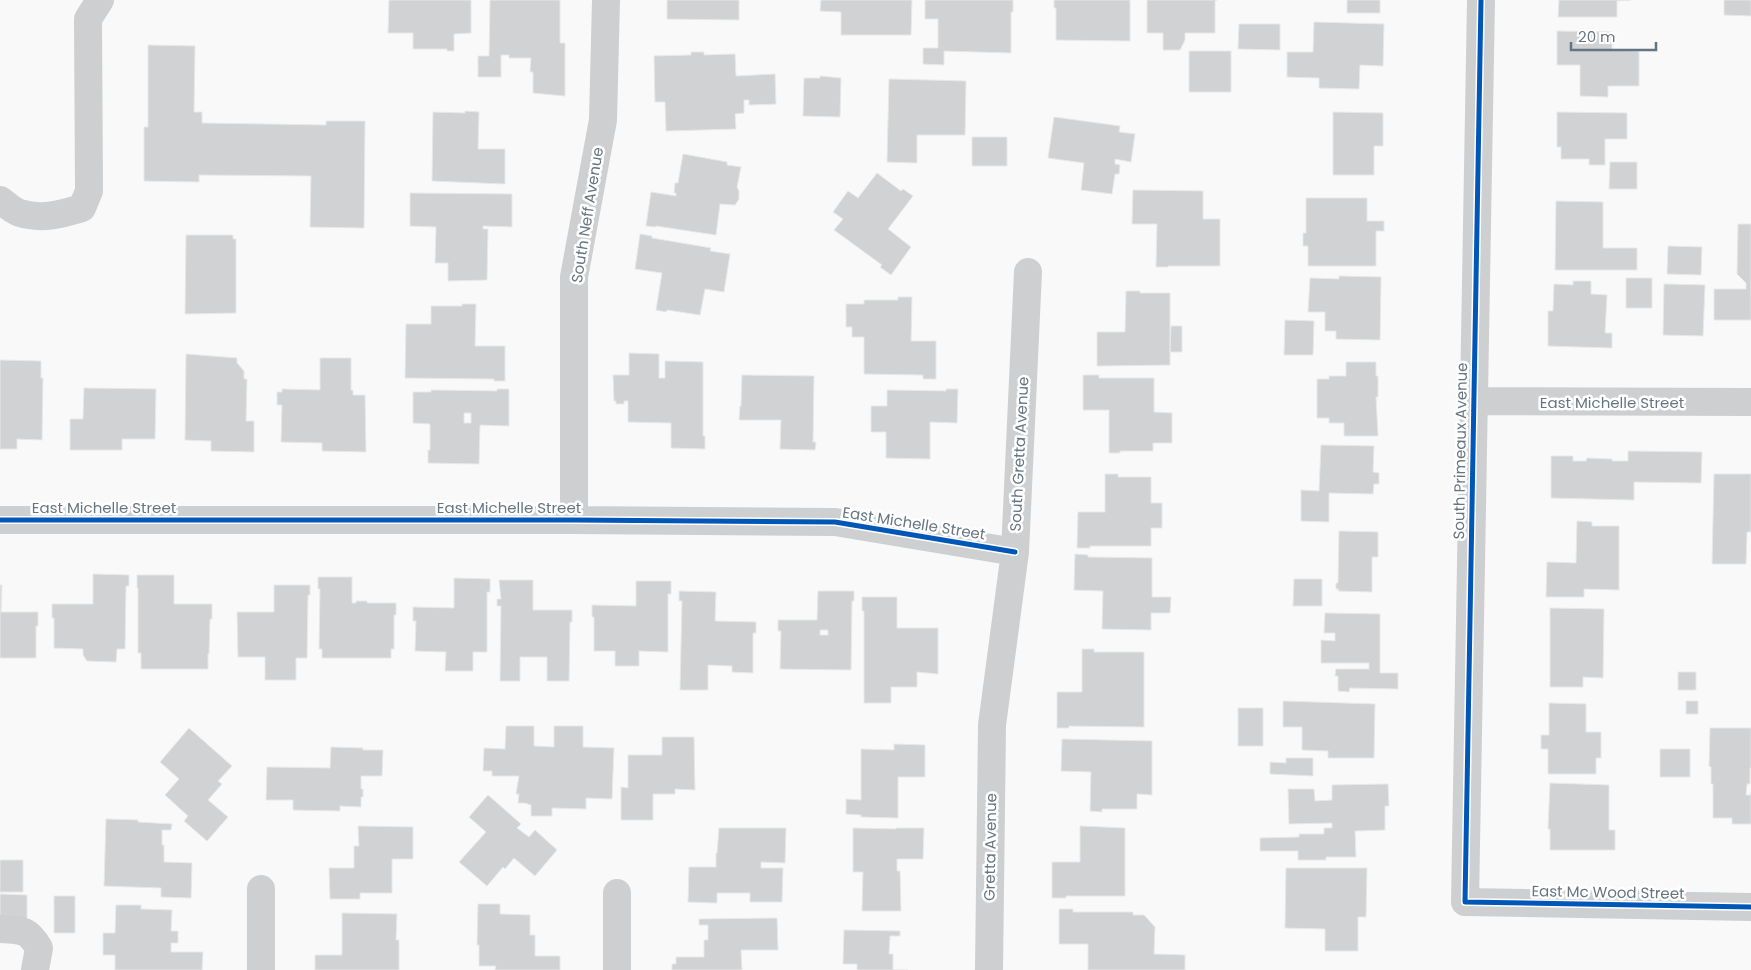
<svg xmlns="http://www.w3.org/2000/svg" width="1751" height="970" font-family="Poppins,sans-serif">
<rect width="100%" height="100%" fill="#f9f9f9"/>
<!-- building -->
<path fill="#d0d2d3" stroke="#e8e8e8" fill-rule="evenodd" d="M389,0H471V33L454,34V51H447V49H413V33H388Z
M490,0H560V43H565V96L533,93V72H530L531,58H509V55H501V77H478V56H489Z
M667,0H739V20L667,19Z
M821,0H912L911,35H841V12L820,11Z
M925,0H1013V12H1011V53L944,51V65L923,64V48H938V19H925Z
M1054,0H1130V41L1056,40V8H1054Z
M1147,0H1217L1215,1V33H1185V40L1180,50H1163V33H1147Z
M1347,0H1380V13H1347Z
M1559,0H1631L1617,1V17H1558Z
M1724,0H1751V16L1724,15Z
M1314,22L1384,24L1383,66L1360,65L1359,89L1319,88V78L1287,77V52H1313Z
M1239,24H1280V50L1238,49Z
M1557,31L1612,32V50L1639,51V86H1608V97L1580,96V65H1557Z
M148,45L195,46L194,112H202V123L326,125V121H365L364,228L310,227L311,176L199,175V182L144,181V127H148Z
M1189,51H1231V92H1189Z
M691,52H704V55L735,54L736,76L775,74L776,104L749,105V100H744V113L735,114L736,129L666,131L665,102H655L654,56L691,55Z
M820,76L841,78L840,117L803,116L804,78H820Z
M889,79L966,81L965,135H917V163L887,162Z
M465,111L479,112L478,149H505V184L432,181L433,112L465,113Z
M1333,112L1383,113V146H1374V175H1333Z
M1557,112L1627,113V139H1605V165H1589V159H1561V147H1557Z
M1054,117L1120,126L1119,132L1135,134L1131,162L1115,159V164L1120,165L1119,174H1115L1112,194L1081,190L1084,163L1048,158Z
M972,137H1007V166H972Z
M683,154L727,162V165L741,167L737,187L739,191V199L735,205L720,204L716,235L656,226L655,227L646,226L651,192L676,196V193H674L675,183H678Z
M1610,162H1637V189H1609Z
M877,173L901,191L903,189L913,196L888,229L911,247L891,275L880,267L882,265L834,230L843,219L833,212L848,191L858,198Z
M1133,190L1203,191V219H1220V266H1168V267H1156L1157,224H1132Z
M410,193L512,194V227L483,226V229H488L487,280L448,281V263H435L436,227L410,226Z
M1306,198H1367V221H1384V231H1376V266H1308V246H1303V233H1306Z
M1556,201L1603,202V248H1637V270H1555Z
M1738,224H1751V320H1714V289H1746V283L1737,274Z
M640,234L652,236V238L711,248L710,251L730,254L724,292L705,289L700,315L667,310L666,312L656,310L662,273L635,269Z
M186,235H233V239H236V313L185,314Z
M1668,246L1702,247L1701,275L1667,274Z
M1339,276L1381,277L1380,340L1336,339V331H1325V312H1308L1310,278L1339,279Z
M1626,278H1652V308H1626Z
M1573,281H1591V294L1607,295L1605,333H1612V348L1548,346V311H1553L1554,284L1573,285Z
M1664,284L1705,285L1703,336L1663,335Z
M1126,291H1140V293H1170V365L1097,366V332H1125Z
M898,297H912L911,341H936V379H923V375L864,374V337H852V327H846V304H864V300H898Z
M462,304H476L475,346H505V381H494V379L405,378L406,324H431V306H462Z
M1285,320L1314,321L1313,355H1284Z
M1171,326H1182V352H1170Z
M629,353L659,354V378H665V361L703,362V436H705V449L671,448V423L628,422V401H624V404H616V401H614L613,375H629Z
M186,354L237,358V363L244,371V379H247L246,421H254V452L211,451V441L185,440Z
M320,358H351V390H353V395H365L366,452L322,451V443L281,442L282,405H277V392H282V389L320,390Z
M0,360L41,361V378H43L42,440L17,439V449H0Z
M1346,362H1376V376H1378V397H1376L1378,436H1344V423H1329V418H1317V379H1329V376H1346Z
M742,375L814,376L813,442H816L815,450L780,449L781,420H739L740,406H741Z
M1083,375H1099V378H1154V412L1172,413V443H1153V451H1120V453H1109V410H1083Z
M84,388L156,389L155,439H122V450H70V419H83Z
M497,389H509V426L480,425L479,464L428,463V450H430V424L413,423V392H431V390L497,391ZM464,413H471V423H464Z
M946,389H958L957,423L930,422V459L886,458V432H871V406H887V390L946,391Z
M1321,445L1374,446L1373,472L1379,473V484H1374L1373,494L1329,493V522L1301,521V490L1319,491Z
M1628,451L1702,452L1701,483L1634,482V500L1551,498V456H1573V461H1586L1587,458L1612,459V461H1628Z
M1105,474H1118V477H1151V503H1162V528H1151V546H1090V548H1077L1078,512H1105Z
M1714,474H1751V532H1747L1746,564H1712Z
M1577,521L1592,522V526H1619V590L1584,589V597H1546L1547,562L1576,563Z
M1339,531L1378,532V557H1372V592L1338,591L1339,589H1336V583H1338Z
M1075,554L1088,555V557L1152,558V597H1171L1170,613H1151V630L1102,629L1103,591L1074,590Z
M93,574L129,575V586H126L125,649H117L116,662L87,661L83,655V649L54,648V618H52V604H93Z
M137,575H174V604H212V619H210L209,654H208V669H141V653H138V588H137Z
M318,577H352V603H356V601H367V603H396V615H394V649H391V658H322V649H319L320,589H318Z
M454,578L490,579V592H487V652H473V671H445L446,652L415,651L416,621H413V607L454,608Z
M1294,579H1322V606H1293Z
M499,580H533V610H572V622H570L569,681H547V657H520V681H500L501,606H497V599H501Z
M636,581H671V594H668V652L639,651V666H615V651H594V617H592V605L636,606Z
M0,585H2L1,612H38V626H36V658H0Z
M274,585H310V595H308L307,658H296V680H265V657H238L237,612H274Z
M679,591L716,592L715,621L756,622V633H753V673L732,672V666L708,665V690H680L682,601H679Z
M818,591H854V601H852L851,670L780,669L781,631H778V620H817ZM820,630H828V635H820Z
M862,597H897V628H938V674L917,672V687H891V703H864V611H862Z
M1550,608L1604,609L1603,678L1583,677V687H1550Z
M1325,613L1380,614V673H1398V689L1350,688L1349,692L1338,691V676H1335L1336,669H1369V663H1321V640L1335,641V633H1324Z
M1082,649H1094V652H1144V727L1069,726V728H1057V692H1082Z
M1678,672H1696V690H1678Z
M1283,701L1375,704L1374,758H1328V751L1302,750V727H1283Z
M1686,701H1698V714H1686Z
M1549,703L1586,704V732H1601V758H1596V774H1548V749H1541V735H1549Z
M1238,708H1263V746H1238Z
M506,726H534V746L554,747V726H583V747L614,748L612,799L586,798V809L552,808V816H531V805L525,803H518L519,794H516L519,776H492V771H483L484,748L505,749Z
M189,728L232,766L218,781L222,784L208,800L228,817L207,841L184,821L188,816L165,795L179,779L160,762Z
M1710,728H1751V768H1750V784H1747L1746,795H1750L1751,792V824H1732V818H1713V784H1711V767L1709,766Z
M662,737H694L695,790L675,789V794H653V820H621V787L628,788V755H662Z
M1062,739L1152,741V795L1137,794V809H1102V812L1090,811L1091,772L1061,771Z
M894,744L925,745V777H898V818L861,817V815L846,814V799L861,800V749L894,750Z
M331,747L363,748V750H383L382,776H361V789H363V797H361V807L340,806V811L293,810V800H266L267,767L330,768Z
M1660,749H1690V777H1660Z
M1286,758H1313V776L1270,774V762L1286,763Z
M1550,783L1609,785V830H1615V850H1550V829H1548Z
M1388,784L1389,806H1385V830L1355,831L1356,857H1326V860H1298V851H1260V838L1299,837V834H1324V828H1332V823L1289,824L1288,789H1314L1315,801L1332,800V785Z
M488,795L521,824L517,828L529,837L535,830L557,850L535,876L514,858L505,869L503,867L487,886L459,862L486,832L469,817Z
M106,819L138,820V822L172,824L171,830H162V845H164V862L192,863L191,898L161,897V888L104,886Z
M358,826L413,827V859H392V893H360V899H330L329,868H354V846H359Z
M1080,826L1125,828V896H1066V898H1052V862H1080Z
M719,828H786L785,863L761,862V868H783L782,902H750V893H717V903L688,902L689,867H716V853H717Z
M853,828L896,829V828H924L923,859H897V871H900L901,911H862L863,872H853Z
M0,860H23V892H0Z
M1286,868H1367L1366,917H1358V951H1325V929L1285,928Z
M0,894L27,895V925L0,924Z
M54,896H75V933H54Z
M478,904H500V914L530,915V935H535V956H560V970H495L496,966H479V945H477Z
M116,905H141V909L172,910L171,931H178V943H171V952H203L202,970H115V955H103V933H115Z
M1059,909H1073V912H1133V915H1144L1155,927L1154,954L1185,955V970H1088V944H1059Z
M342,913L397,914L396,940H399V970H315V955H342Z
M777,918L778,950H741L742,970H672V964H676V957H704V940H708V925H699V919Z
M844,930L900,931V936H890L889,954H893V970H908H857V964H843Z"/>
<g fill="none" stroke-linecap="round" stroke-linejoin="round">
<!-- minor -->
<path stroke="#cecfd0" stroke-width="28" d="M1481,0L1465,902L1751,907
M0,200C6,204 13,211 20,213C42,220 62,214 82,208L89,191L88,19L100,0
M1473,401L1751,402
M0,520H574L835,522L1015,552
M574,520V277L603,120L606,0
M261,889V970
M617,893V970
M0,929C22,930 28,929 39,948L35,970
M989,970L992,725L1015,552L1028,272"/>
<defs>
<path id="cycleway" d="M1481,0L1465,902L1751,907
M0,520H574L835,522L1015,552"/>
</defs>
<!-- cycleway casing -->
<use href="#cycleway" stroke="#fff" stroke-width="8"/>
<!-- cycleway -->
<use href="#cycleway" stroke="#0057b8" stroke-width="5"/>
</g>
<g text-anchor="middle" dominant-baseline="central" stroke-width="5" stroke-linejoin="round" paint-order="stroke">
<!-- street labels -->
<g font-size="15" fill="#657683" stroke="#fff">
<text transform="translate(587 215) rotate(-81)">South Neff Avenue</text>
<text x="1612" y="402">East Michelle Street</text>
<text transform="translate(1460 451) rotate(-89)">South Primeaux Avenue</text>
<text transform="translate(1019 454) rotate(-87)">South Gretta Avenue</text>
<text x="104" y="507">East Michelle Street</text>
<text x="509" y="507">East Michelle Street</text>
<text transform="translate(914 523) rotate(9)">East Michelle Street</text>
<text transform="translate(990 847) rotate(-89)">Gretta Avenue</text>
<text transform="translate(1608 892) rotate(1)">East Mc Wood Street</text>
</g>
</g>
<!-- scale -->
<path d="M1571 42v8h85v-8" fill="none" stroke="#657683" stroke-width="2.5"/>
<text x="1578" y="42" font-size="15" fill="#657683" stroke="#ffffff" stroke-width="4" paint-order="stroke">20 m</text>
</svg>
